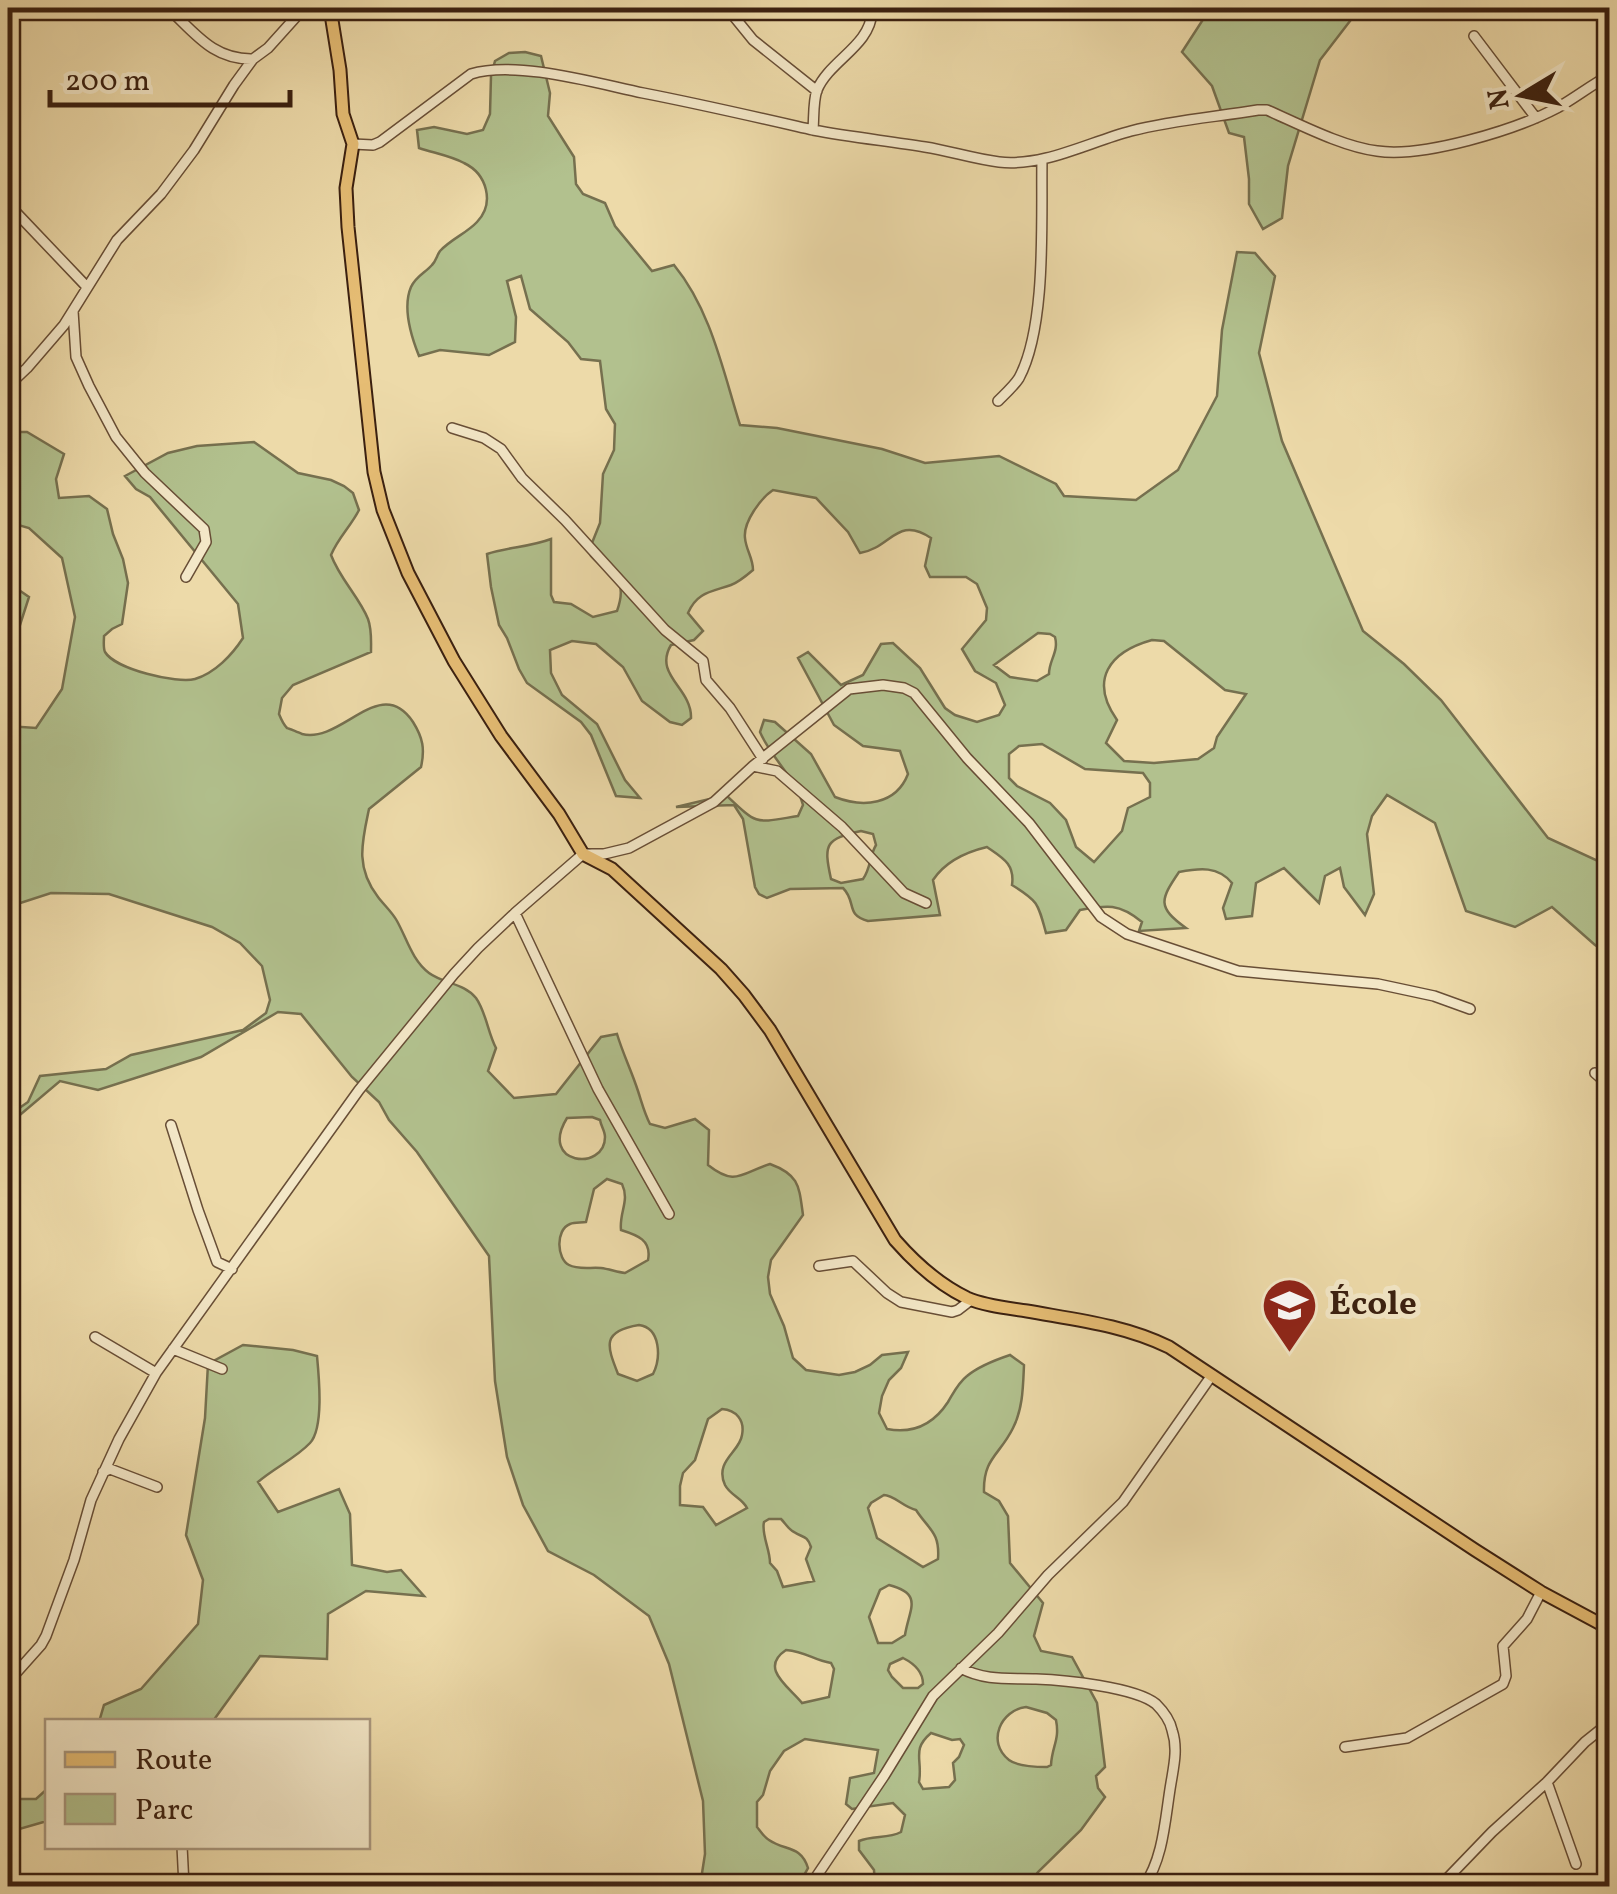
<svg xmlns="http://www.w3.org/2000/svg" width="1617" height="1894" font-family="Vollkorn,serif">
<rect width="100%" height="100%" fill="#eddaa9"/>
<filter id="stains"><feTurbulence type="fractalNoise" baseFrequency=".002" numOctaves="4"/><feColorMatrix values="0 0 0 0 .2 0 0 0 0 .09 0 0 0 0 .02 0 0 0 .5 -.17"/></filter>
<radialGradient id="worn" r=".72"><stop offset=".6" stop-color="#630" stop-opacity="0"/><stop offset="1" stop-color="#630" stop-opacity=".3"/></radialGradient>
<!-- green -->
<path fill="#b2c18e" stroke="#76704f" stroke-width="2.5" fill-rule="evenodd" d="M1203,8H1360L1320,60L1288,166L1282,218L1263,229L1249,204V179L1244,137L1229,133L1212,86L1182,52L1206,15Z
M525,52L541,56L550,93L548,116L574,157L576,184L583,194L605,203L615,226L652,271L674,265C711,310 723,371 740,425L777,428L882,449L925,463L999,456L1056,484L1064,496L1136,500L1178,470L1217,396L1222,330L1237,252L1255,253L1275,276L1259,353L1282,441L1363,631L1404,664L1441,700L1548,838L1609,866V954L1595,945L1552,907L1515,927L1466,911L1435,823L1387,795L1372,816L1367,834L1374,894L1365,915L1344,887L1340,868L1325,876L1319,903L1284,868L1256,883L1252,916L1226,919L1223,908L1232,883C1218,866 1200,868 1179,872C1160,900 1157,907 1186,928L1139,931L1142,922C1119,903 1107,905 1080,910L1066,930L1046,933C1038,903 1038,901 1012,885C1015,864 1003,858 987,847C966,852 945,862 933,880L940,915L868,921C845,915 857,902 843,888L790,889L767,898L759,894L755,887L743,819L734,805L676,807L726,795C759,826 754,823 798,816L803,805C796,778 771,758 760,732L764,720L775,722L811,754L835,797C863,808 896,805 908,774L900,751L863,746L834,725L798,658L808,652L841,685L863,675L881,644L893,643L920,668L945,708L955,715L977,722L999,715L1005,705L996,683L975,671L962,649L986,620L987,608L977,584L966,577H930L925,566L931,538C897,515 891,548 860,553L848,532L816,498L773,490C761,498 743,522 745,538C746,550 753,558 753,570C746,576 739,582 731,585C711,592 697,592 688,613L703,631L694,640L671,645C653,675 692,688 691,718L682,725L670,722L642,701L623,667L596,644L572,641L550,650L551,673L562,695L597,724L625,780L640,798L616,796L591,735L581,722L527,683L519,669L507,638L499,625L491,587L487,554C508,547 530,547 551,539V595L554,602L571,604L593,617L617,611C629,577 611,578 591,556L590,548L600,523L603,474L614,450L615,424L606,409L600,361L581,359L568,342L530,309L521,276L507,281L516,317L515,342L489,355L440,350L419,356C411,336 402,308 411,287C416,276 425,273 432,265C436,261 437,255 440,251C451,239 467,233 477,222C495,203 487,174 464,163C451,156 434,153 419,148L417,130L434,127L467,134L483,130L490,114L491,76L495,61L509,53ZM1038,633L1050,634L1055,637C1059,652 1049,660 1049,674L1037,681L1010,677L994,665ZM1152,640L1164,641L1225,690L1246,694L1217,737L1214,748L1198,759L1154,763L1124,761L1106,743L1117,720C1089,680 1109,652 1152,640ZM1042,744L1085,769L1143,773L1150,783V797L1128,808L1122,831L1094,862L1076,847L1066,820L1050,803L1017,786L1009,778V754L1019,746ZM861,831L873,834L876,845C869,857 871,868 863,879L841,883L831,879C823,843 826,839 861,831Z
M8,432H27L64,454L56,479L59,498L89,496L107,509L113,534L123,559L128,583L122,624L112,629L104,636C104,641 103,648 105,652C115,669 177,684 195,679C215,673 232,655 243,638L238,604L150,497L136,489L125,476L168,453L197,446L254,442L298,473L331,480L344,486L353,493L359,510C351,526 338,538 331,555C340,579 359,597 368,619C372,630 371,641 371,652L293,685L282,698L279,714C281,719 283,724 287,728C288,728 300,733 302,734C342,744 380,673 413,722C423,738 425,749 421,767L369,809C362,842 355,867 378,897C384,905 392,912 397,921C407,939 412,960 429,973C444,984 464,983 476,998C486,1012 488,1033 496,1048L488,1071L514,1098L556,1094L601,1037L617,1034C623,1054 632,1072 638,1091C642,1103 644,1112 650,1124L665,1128L695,1119L709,1130L708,1165C736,1187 741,1173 770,1164C800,1175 799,1187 803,1215L771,1260L768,1277L770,1294L784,1326L793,1358L806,1370L839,1375L855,1372L870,1365L882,1355L908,1352L901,1368L889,1380L882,1396L879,1413L887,1429C913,1434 933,1425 948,1402C954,1392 958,1383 967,1376C979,1366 995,1360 1010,1355L1024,1365C1023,1387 1023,1408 1013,1428C1000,1455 983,1458 984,1492L999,1501L1008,1516L1010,1563L1043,1603L1034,1636L1041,1651L1072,1657L1097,1703L1105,1767L1096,1776L1098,1788L1105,1797L1081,1830L1038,1872L1027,1886H875L874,1870L859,1850V1841C873,1835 888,1839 901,1832L905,1815L893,1803L852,1809L846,1804L850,1778L874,1773L878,1750L805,1739L784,1751L770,1771L763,1795L757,1802V1827C761,1832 764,1837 769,1840C785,1851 801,1845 808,1868L798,1886H700L705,1854L703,1801L669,1664L649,1616L594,1575L548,1551L523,1505L507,1457L495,1381L489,1256L417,1152L389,1120L379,1102L352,1077L301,1014L278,1012L201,1057L98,1090L60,1081L8,1125V1116L28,1102L40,1076L106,1069L131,1055L243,1030L266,1013L270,1000L262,966L240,943L212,927L109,894L51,893L8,907V726L36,728L62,689L75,617L62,558L29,528L15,524L8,527ZM592,1117L600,1120C601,1126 605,1131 605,1137C605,1172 538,1165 567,1118ZM607,1179L622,1184C630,1201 619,1212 621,1230C637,1235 652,1240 648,1260L625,1273C617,1272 609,1269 601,1268C591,1267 578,1270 569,1265C557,1259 555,1230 570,1224C575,1222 581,1223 586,1222L594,1189ZM639,1325C661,1328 661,1358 653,1374L637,1381L618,1374C607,1346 601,1331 639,1325ZM722,1409C736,1410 745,1420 742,1435C740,1452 714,1461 725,1485C730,1495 742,1498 747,1508L716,1525L703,1507L680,1505V1486L683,1473L695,1460L708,1419ZM884,1495C894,1495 903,1507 916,1510C929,1530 940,1532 938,1559L923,1567L877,1538L868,1508L871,1503ZM769,1519H781C785,1523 789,1530 794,1532C803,1538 807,1535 811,1547L806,1559L814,1581L783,1587L777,1571L770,1563C770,1549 761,1534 764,1522ZM889,1585C924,1594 909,1609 905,1635L892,1643H878L869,1617L880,1590ZM786,1650C807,1652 813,1660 831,1663L834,1669L829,1697L802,1703C788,1686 759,1668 786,1650ZM903,1658C913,1663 923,1671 923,1684L918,1688H903L892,1677L888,1670L890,1664ZM1026,1707L1047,1713L1056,1720C1060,1740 1052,1746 1051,1765L1047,1767C1037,1767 1017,1766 1009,1760C986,1742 1001,1710 1026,1707ZM931,1733L952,1740L960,1739L964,1745L959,1757L953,1763L955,1780L949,1787L923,1789L919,1782C923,1759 911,1750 931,1733Z
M16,588L29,597L20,625L8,637V594Z
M243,1345L293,1350L317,1356C319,1377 324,1428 310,1443C296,1458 274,1468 258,1482L278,1512L339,1489L350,1514L352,1565L387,1572L401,1570L424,1596L366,1591L328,1614L327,1659L260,1656L213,1721L99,1722L104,1705L141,1689L198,1624L203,1580L186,1535L205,1418L208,1364Z
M47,1789V1821L16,1830L8,1827V1799H36Z"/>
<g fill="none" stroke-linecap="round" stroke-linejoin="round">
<defs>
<path id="minor" d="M168,8C195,33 213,60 253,59
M727,8L753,40L817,91
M1474,36L1536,118
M813,130C814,118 813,101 817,90C830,60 870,46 872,12L869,8
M353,144L373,145L380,142L471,74C516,60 595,83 643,93C700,104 756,117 813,130C850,137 888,141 925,147C950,151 974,159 999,162C1044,167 1089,142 1131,131C1173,120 1216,117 1258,110H1267C1299,124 1343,147 1377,151C1423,158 1515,130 1557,108C1575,98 1591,85 1610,75
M8,204L87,287
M73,311L76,357L89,386L116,437L145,473L204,529L206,542L186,577
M8,386L27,368L64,325L117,240L161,194L194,150L234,85L253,59L268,48L304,8
M998,401C1005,394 1014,386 1019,378C1047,326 1041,218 1042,159
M452,428L484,438L501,449L522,478L565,520L665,630L703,661L706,680L730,708L763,759
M753,766L777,771L842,827L904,893L926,903
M515,913L598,1089L669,1214
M1595,1073L1610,1086
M171,1125L198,1210L217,1262L232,1269
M819,1266L853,1261L887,1293L901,1302L952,1312L958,1310L971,1300
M95,1337L156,1373
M173,1349L222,1369
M103,1472L110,1469L157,1487
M961,1668C984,1681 1010,1678 1036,1679C1064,1680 1135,1687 1156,1704C1163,1711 1170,1720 1172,1730C1178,1748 1174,1765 1171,1783C1165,1818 1164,1857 1144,1886
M8,1682L41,1645L46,1636L74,1560L91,1500L119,1439L156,1373L359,1090L454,974L478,948L515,913L583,854H604L629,848L714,802L753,766L849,689L883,685L904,688L914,693L967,758L1029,823L1101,917L1127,934L1238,971L1378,984L1434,996L1470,1009
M1345,1747L1407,1738L1503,1684L1506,1676L1503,1646L1527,1619L1541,1592
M1547,1782L1576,1864
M182,1846L184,1886
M810,1886L884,1776L933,1696L998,1633L1048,1575L1123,1502L1212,1375
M1440,1886L1492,1832L1547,1782L1585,1742L1610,1722"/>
<path id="major" d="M330,8L340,70L343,114L353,144L346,188L348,227L374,472L383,510L408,573L454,661L501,736L559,814L583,854L612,869L721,969L744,995L770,1030L895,1240C916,1264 938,1284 967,1298C985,1306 1008,1308 1027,1311C1077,1320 1124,1325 1169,1347L1475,1550L1541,1592L1610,1629"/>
</defs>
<!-- minor casing -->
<use href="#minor" stroke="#684e36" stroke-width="12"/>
<!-- major casing -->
<use href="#major" stroke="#3b2010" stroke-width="15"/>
<!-- minor -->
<use href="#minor" stroke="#f3e7c7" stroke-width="9"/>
<!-- major -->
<use href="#major" stroke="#e6bd74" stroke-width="11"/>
</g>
<!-- icons -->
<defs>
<symbol id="school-pin" viewBox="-11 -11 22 30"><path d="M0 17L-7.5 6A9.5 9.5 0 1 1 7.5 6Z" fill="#8f2418" stroke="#f3e7c7"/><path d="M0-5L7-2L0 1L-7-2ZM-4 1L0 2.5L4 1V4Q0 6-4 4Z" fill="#fff"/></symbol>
</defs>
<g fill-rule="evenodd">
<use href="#school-pin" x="1258" y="1274" width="63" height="86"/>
</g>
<g text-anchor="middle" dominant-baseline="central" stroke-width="10" stroke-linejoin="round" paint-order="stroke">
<!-- poi labels -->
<g font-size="35" font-weight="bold" fill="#3b2010" stroke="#f3e7c7" text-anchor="start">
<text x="1329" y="1305">École</text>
</g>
</g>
<!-- margin -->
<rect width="1617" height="1894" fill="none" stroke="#eddaa9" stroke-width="40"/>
<rect x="10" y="10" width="1597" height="1874" fill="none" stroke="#3b2010" stroke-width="5"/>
<rect x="20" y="20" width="1577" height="1854" fill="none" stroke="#3b2010" stroke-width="2.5"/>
<!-- legend -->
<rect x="45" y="1719" width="325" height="130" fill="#f3e7c7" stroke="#a9977e" stroke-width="2.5"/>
<rect x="65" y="1752" width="50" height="15" fill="#e6bd74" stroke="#a9977e" stroke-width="2.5"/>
<text x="135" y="1769" font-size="30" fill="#3b2010">Route</text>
<rect x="65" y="1794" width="50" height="30" fill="#b2c18e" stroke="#a9977e" stroke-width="2.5"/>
<text x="135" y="1819" font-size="30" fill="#3b2010">Parc</text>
<!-- north arrow -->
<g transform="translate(1522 95) rotate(260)" stroke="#f3e7c7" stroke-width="8" paint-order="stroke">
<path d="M0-8L18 38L0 25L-18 38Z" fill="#3b2010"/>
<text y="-15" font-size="28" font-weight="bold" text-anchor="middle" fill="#3b2010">N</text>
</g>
<!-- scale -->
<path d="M50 90v15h240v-15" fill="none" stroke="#3b2010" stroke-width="5"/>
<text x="65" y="90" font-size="30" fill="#3b2010" stroke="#f3e7c7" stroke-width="8" paint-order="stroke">200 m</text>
<rect width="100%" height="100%" filter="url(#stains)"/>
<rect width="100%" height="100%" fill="url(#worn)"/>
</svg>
